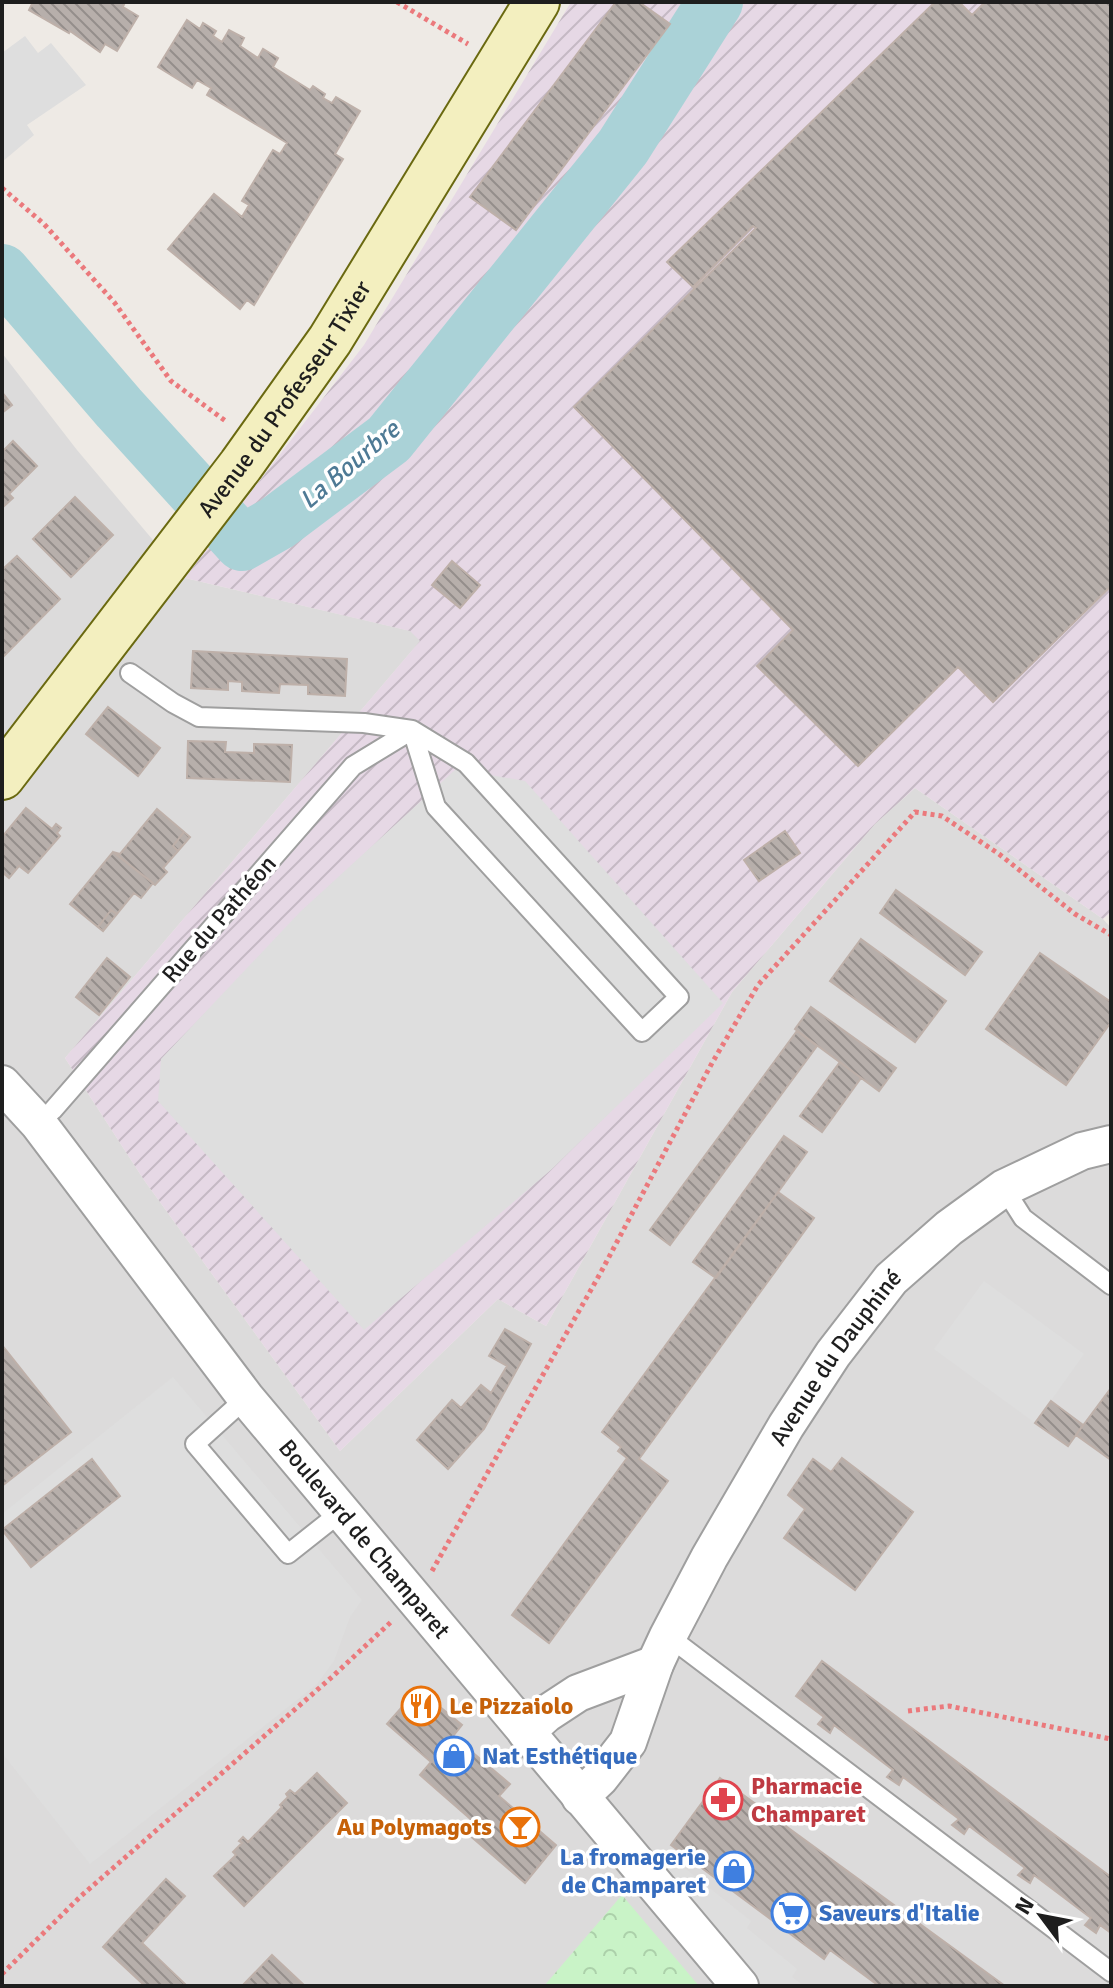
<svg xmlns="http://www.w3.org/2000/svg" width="1113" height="1988" font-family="Signika,sans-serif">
<defs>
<pattern id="industrial-furrows" width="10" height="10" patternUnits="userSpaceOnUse" patternTransform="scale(2)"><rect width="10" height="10" fill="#e6d8e5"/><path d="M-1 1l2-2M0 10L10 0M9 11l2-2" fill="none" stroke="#c5b9c4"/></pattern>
<pattern id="park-crowns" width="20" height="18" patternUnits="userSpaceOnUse" patternTransform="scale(2)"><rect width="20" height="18" fill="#c9f3c7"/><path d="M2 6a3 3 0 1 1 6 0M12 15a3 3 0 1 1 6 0" fill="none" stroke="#acd0aa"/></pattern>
<pattern id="building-back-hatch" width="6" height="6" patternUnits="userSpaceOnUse" patternTransform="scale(2)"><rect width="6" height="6" fill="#b7afab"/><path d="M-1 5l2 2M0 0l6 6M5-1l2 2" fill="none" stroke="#948e8b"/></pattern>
</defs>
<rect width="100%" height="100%" fill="#eeeae5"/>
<!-- residential -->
<path fill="#dcdbdb" d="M2,353L77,450L185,578L411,631L421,640L65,1058L144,1180L340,1451L498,1299L546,1326L732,992L875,824L915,788L1103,919L1111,928V1986H2Z"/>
<!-- industrial -->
<path fill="url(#industrial-furrows)" d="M571,2H1111V912L1103,919L915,788L875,824L732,992L546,1326L498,1299L340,1451L144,1180L65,1058L420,641L410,631L185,578L364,345Z"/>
<!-- park -->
<path fill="url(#park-crowns)" d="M622,1895L699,1986H544Z"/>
<!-- parking -->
<path fill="#dedede" d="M25,36L38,53L51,43L86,85L27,125L34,135L2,162V53Z
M456,769L525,781L723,1003L552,1169L364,1330L158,1101L161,1059L300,912Z
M984,1281L1084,1354L1035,1423L934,1349Z
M173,1377L362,1600L350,1617L334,1661L317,1684L90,1864L2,1753V1514Z
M672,1858L751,1921L747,1928L797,1969L792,1977L804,1986H740L652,1883Z"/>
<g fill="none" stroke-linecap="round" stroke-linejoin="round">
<!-- river -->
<path stroke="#aad2d7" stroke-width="56" d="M2,272L119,408L242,543L277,523L389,439L623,147L715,2"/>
</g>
<!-- building -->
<path fill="url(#building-back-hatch)" stroke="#beb0a9" stroke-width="2" d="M33,2H125L123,7L138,16L117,51L105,44L100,52L70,31L69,33L29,10Z
M616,2H639L670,24L516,230L470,197Z
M935,2H959L972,15L985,2H1111V586L993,702L958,667L858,766L757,666L793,630L574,407L756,228L753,226L693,287L667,262Z
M187,20L200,29L203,23L216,31L213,36L222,42L229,30L244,38L240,46L258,58L263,49L278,58L273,67L310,90L313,86L325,94L323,98L332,103L336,97L360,111L335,154L343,159L254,305L247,300L240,309L168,249L214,194L242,217L249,205L242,201L273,150L280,154L287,143L207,95L211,88L197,80L192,88L158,67Z
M2,392L12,405L2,413Z
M13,441L37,466L9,494L13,498L2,508V452Z
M75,497L113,535L71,577L33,539Z
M17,556L60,599L2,658V570Z
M452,561L480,585L460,608L432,585Z
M193,651L347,659L345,696L308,694V685L280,684L279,693L242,691V682L228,681V690L191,688Z
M108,707L160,748L138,776L86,734Z
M188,741L226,742L225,752L254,753V744L292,745L290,782L187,778Z
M26,808L52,829L56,824L61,828L57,833L60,836L28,873L19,866L9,878L2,872V837Z
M157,809L184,832L173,846L178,851L163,868L167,872L155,885L113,852L120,854Z
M785,831L800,853L759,881L744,860Z
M184,832L190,837L178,851L173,846Z
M113,852L153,883L141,898L134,893L117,914L111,910L98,927L70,904Z
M896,890L982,952L965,975L880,913Z
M111,910L117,914L103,931L98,927Z
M861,939L946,1001L915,1042L830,981Z
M1040,953L1111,1002V1022L1066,1085L986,1029Z
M107,958L130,977L99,1015L76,997Z
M811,1007L896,1068L879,1091L795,1029Z
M797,1031L817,1046L670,1245L650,1230Z
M840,1062L861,1078L822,1132L800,1116Z
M784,1136L807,1152L716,1278L693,1262Z
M778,1192L814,1218L639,1459L668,1481L549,1643L512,1615L627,1458L618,1451L621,1447L602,1432Z
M505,1329L531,1344L484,1429L448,1469L417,1440L452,1400L461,1408L481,1385L491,1393L507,1366L489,1356Z
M2,1345L71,1432L2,1486Z
M1111,1388V1460L1076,1435Z
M1051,1401L1083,1425L1068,1446L1035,1423Z
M842,1458L913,1512L855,1590L784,1538L805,1509L788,1495L813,1459L831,1472Z
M92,1459L120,1496L31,1567L2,1530Z
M822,1661L1111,1877V1933L1100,1925L1096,1933L1085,1925L1091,1918L1034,1875L1030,1883L1018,1875L1025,1868L969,1826L964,1834L952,1825L959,1819L903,1777L899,1785L887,1777L893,1770L834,1725L830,1733L818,1724L824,1717L796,1696Z
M418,1689L462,1725L453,1736L510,1784L499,1796L556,1845L525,1883L467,1833L475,1823L420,1775L431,1762L387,1724Z
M317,1773L347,1803L244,1906L214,1876L236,1855L233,1852L242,1843L239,1841L243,1837L248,1842L282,1807L280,1805L288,1797L286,1794L290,1790L295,1794Z
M720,1778L1005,1986H879L830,1950L824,1959L671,1845Z
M166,1879L185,1896L142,1943L187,1986H145L103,1947Z
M272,1955L305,1986H242Z"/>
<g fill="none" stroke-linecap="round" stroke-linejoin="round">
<defs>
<path id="lane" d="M130,673L173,703L199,717L364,723L412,730L466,763L679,997L642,1032L436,807L412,730
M38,1123L53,1110L353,766L412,730
M1004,1188L1023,1218L1111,1285
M246,1398L195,1444L288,1554L341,1512
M668,1636L1111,1972"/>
<g id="street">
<path id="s1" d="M2,1084L38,1123L246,1398L740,1986"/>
<path d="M526,1732L546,1714L578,1693L655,1664"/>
<path id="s2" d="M580,1797L600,1778L628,1742L655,1664L668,1636L709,1558L786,1426L833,1354L891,1279L949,1228L1004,1188L1082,1151L1111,1144"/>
</g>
<g id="secondary">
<path id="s3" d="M2,777L241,465L330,340L537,2"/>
</g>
</defs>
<!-- lane casing -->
<use href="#lane" stroke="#9f9f9f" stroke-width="22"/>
<!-- street casing -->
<use href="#street" stroke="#9f9f9f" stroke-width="40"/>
<!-- secondary casing -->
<use href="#secondary" stroke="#6a6910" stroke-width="48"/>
<!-- path -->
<path stroke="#eb797c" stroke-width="5" stroke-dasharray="4 4" stroke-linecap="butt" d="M397,2L468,44
M2,188L44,224L114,302L171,381L227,422
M432,1571L601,1272L712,1063L758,985L915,812L942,816L999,854L1075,914L1111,935
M908,1711L949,1706L1111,1739
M2,1974L81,1896L332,1677L391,1622"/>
<!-- lane -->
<use href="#lane" stroke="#fff" stroke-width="18"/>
<!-- street -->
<use href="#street" stroke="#fff" stroke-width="36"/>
<!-- secondary -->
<use href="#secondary" stroke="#f3efbf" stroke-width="44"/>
</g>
<!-- icons -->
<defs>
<symbol id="restaurant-ring" viewBox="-11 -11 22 22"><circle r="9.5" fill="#fff" stroke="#e8710a" stroke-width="1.5"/><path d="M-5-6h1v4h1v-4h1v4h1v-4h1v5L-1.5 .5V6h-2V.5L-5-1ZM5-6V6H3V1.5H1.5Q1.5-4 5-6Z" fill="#e8710a"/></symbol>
<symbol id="shop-ring" viewBox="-11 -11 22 22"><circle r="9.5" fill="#fff" stroke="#3f7fe0" stroke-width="1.5"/><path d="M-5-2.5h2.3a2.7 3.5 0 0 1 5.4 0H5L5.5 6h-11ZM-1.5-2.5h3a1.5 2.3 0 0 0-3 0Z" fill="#3f7fe0"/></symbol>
<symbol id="pharmacy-ring" viewBox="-11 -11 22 22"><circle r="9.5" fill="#fff" stroke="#e0444e" stroke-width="1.5"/><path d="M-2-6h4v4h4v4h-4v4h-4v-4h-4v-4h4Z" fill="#e0444e"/></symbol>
<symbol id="bar-ring" viewBox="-11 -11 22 22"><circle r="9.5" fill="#fff" stroke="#e8710a" stroke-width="1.5"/><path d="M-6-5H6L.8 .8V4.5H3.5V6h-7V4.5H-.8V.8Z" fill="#e8710a"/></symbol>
<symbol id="supermarket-ring" viewBox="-11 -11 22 22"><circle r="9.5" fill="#fff" stroke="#3f7fe0" stroke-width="1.5"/><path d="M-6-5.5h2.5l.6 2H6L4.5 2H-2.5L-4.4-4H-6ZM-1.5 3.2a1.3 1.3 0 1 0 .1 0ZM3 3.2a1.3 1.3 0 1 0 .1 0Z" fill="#3f7fe0"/></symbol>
</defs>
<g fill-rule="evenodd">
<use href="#restaurant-ring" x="399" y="1684" width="44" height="44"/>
<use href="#shop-ring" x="432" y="1734" width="44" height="44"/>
<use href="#pharmacy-ring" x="701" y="1778" width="44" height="44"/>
<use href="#bar-ring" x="498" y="1805" width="44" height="44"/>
<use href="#shop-ring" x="712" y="1849" width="44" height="44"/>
<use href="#supermarket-ring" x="769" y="1891" width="44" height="44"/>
</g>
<g text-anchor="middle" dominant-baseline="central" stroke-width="7" stroke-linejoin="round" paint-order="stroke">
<!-- street labels -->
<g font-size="24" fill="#1e1e1e" stroke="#fff">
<text stroke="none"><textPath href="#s3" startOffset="472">Avenue du Professeur Tixier</textPath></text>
<text transform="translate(219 919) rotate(-49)">Rue du Pathéon</text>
<text stroke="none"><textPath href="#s2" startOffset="512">Avenue du Dauphiné</textPath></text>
<text stroke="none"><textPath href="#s1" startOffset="582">Boulevard de Champaret</textPath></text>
</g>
<!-- food labels -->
<g font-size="24" font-weight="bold" fill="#c56008" stroke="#fff" text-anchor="start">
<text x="449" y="1706">Le Pizzaiolo</text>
<text x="492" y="1827" text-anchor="end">Au Polymagots</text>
</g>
<!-- shop labels -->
<g font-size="24" font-weight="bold" fill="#366cbe" stroke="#fff" text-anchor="start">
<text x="482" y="1756">Nat Esthétique</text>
<text x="706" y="1857" text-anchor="end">La fromagerie<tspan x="706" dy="28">de Champaret</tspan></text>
<text x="819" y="1913">Saveurs d'Italie</text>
</g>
<!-- health labels -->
<g font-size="24" font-weight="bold" fill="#be3a42" stroke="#fff" text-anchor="start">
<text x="751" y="1786">Pharmacie<tspan x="751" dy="28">Champaret</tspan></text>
</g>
<!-- water labels -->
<g font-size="26" font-style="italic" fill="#4e7a95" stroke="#fff">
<text transform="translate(350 465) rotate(-40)">La Bourbre</text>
</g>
</g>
<!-- border -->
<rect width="1113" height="1988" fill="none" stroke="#1e1e1e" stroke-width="8"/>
<!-- north arrow -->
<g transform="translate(1041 1916) rotate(302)" stroke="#ffffff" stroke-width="6" paint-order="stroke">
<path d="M0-6L14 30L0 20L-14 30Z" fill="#1e1e1e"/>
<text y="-12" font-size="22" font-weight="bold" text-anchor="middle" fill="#1e1e1e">N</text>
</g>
</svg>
